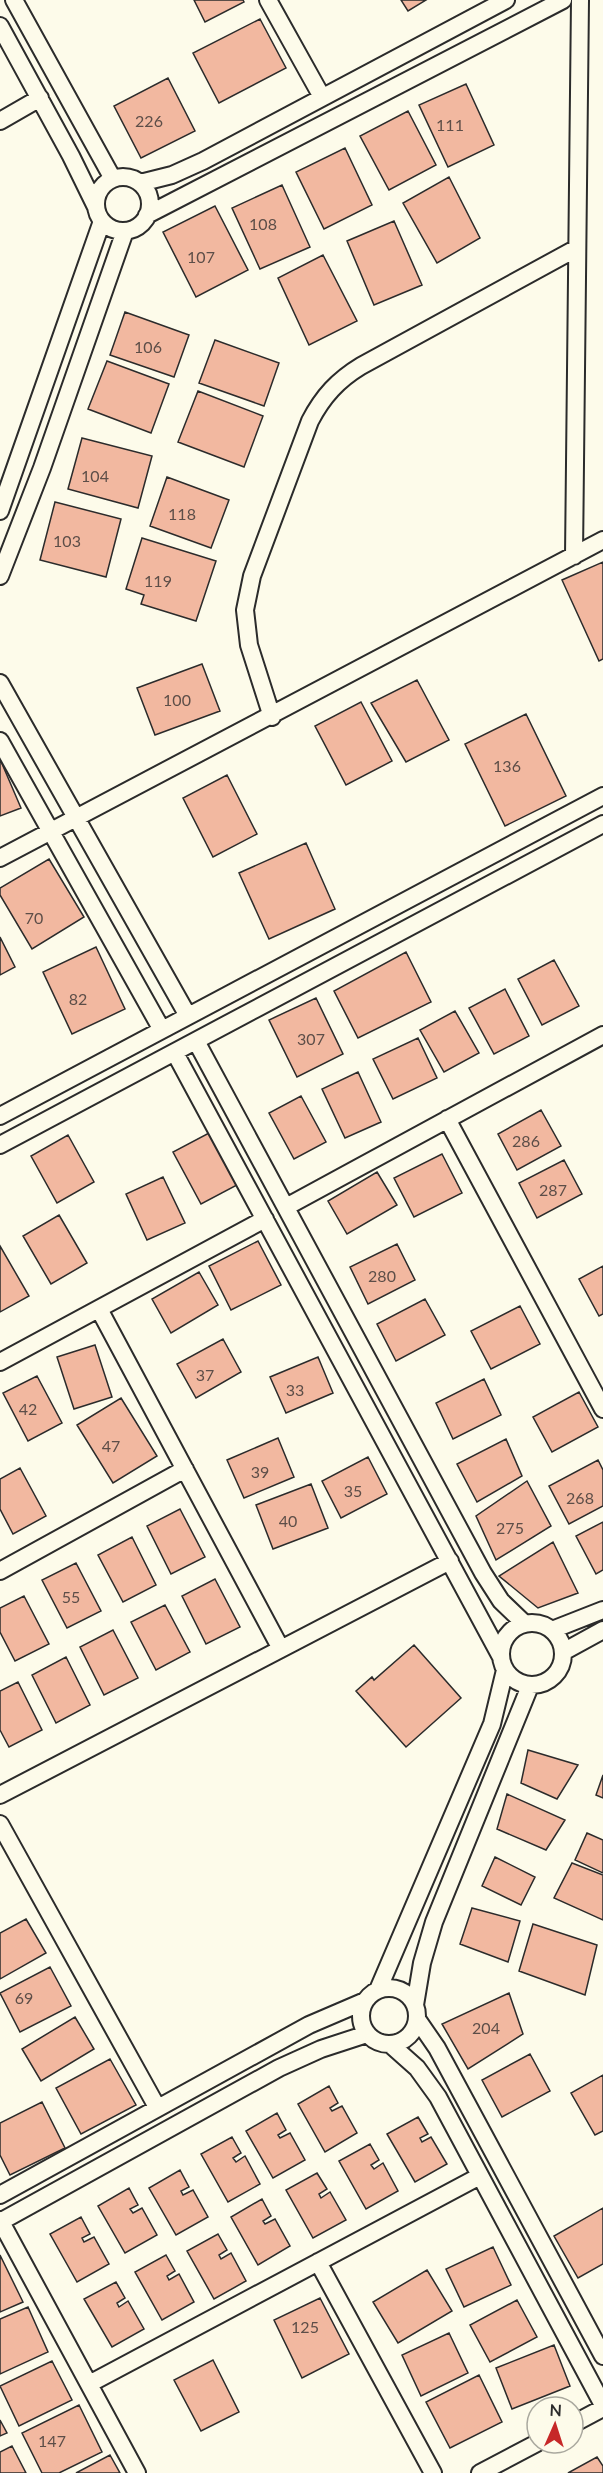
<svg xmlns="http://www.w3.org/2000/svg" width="603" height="2473" font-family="Lato,sans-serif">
<rect width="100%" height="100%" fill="#fdfbea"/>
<!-- building -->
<path fill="#f2b8a0" stroke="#2b2b2b" stroke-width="1.5" d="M194,0H243L244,2L205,22Z
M401,0H426L408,11Z
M260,19L286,68L219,103L193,53Z
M168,78L195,131L141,158L114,106Z
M466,84L494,145L448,167L419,105Z
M408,111L436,165L389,190L360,136Z
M345,148L372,205L324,229L296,172Z
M449,177L480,238L437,263L403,203Z
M282,185L310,247L260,269L232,208Z
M215,206L248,270L196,297L163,232Z
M394,221L422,285L374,305L347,241Z
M323,255L357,321L309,345L278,278Z
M125,312L189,335L174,377L110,355Z
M215,340L279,363L264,406L199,383Z
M107,361L169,384L151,433L88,409Z
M198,391L263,416L244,467L178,442Z
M82,438L152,456L138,508L68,489Z
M167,477L229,500L211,548L150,526Z
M55,502L121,519L106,577L40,560Z
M142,538L216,561L196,621L141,604L144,595L126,589Z
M603,562V659L599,661L562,580Z
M202,664L220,711L155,735L137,688Z
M417,680L449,740L406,762L371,703Z
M361,702L392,761L346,785L315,726Z
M526,714L566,796L505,826L465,744Z
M0,759L21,808L0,816Z
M227,775L257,834L213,857L183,798Z
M306,843L335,909L269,939L239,873Z
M49,859L84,917L32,949L0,895V888Z
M0,937L15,967L0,975Z
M96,947L125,1009L72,1034L43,972Z
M406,952L431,1002L358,1038L334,991Z
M554,960L579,1006L542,1025L518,979Z
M505,989L529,1036L494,1054L469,1008Z
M316,998L343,1054L297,1077L269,1020Z
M455,1011L479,1053L444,1072L420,1030Z
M418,1038L437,1078L393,1099L373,1059Z
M358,1072L381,1122L345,1138L322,1089Z
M301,1096L326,1142L294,1159L269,1113Z
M541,1110L561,1146L517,1170L498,1134Z
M209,1133L237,1185L201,1204L173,1152Z
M68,1135L94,1182L57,1203L31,1156Z
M442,1154L462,1193L414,1217L394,1178Z
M564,1160L582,1194L537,1218L519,1183Z
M377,1172L397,1205L347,1234L328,1201Z
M163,1177L185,1223L147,1240L126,1194Z
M59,1215L87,1263L51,1284L23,1236Z
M258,1241L281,1285L231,1310L209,1266Z
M397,1244L415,1280L368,1304L350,1267Z
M0,1246L29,1296L0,1312Z
M603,1266V1314L599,1316L579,1279Z
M199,1272L218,1305L171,1333L152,1299Z
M425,1299L445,1335L396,1361L377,1324Z
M520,1306L540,1344L491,1369L471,1331Z
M223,1339L241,1372L196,1398L177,1364Z
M95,1345L112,1397L74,1409L57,1357Z
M318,1357L333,1393L286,1413L270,1377Z
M37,1376L62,1423L28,1441L3,1393Z
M484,1379L501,1415L453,1439L436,1403Z
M579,1392L598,1427L552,1452L533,1417Z
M121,1398L157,1456L113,1483L77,1425Z
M278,1438L294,1477L244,1498L227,1460Z
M506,1439L522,1476L477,1502L457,1464Z
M368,1457L387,1494L341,1518L322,1481Z
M598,1460L603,1470V1506L569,1524L549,1486Z
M20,1468L46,1516L13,1534L0,1509V1479Z
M527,1481L551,1526L496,1560L476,1516Z
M311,1484L328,1528L273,1549L256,1505Z
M180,1509L205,1557L171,1574L147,1526Z
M603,1522V1570L596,1574L576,1536Z
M132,1537L156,1585L123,1602L98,1555Z
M553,1542L578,1593L538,1608L499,1576Z
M76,1563L101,1611L67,1628L42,1580Z
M215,1579L240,1627L206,1644L182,1596Z
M24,1596L49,1644L15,1661L0,1632V1608Z
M165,1605L190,1652L156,1670L131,1622Z
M113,1630L138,1678L104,1695L80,1647Z
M414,1645L461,1698L406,1747L356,1691L372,1677L374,1680Z
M66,1657L90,1705L56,1723L32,1675Z
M18,1682L42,1730L9,1747L0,1730V1691Z
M528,1750L578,1765L557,1799L521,1783Z
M603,1775V1798L596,1795Z
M507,1794L565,1820L546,1850L497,1829Z
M587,1833L603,1840V1873L575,1860Z
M495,1857L535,1877L521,1905L482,1886Z
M572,1863L603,1875V1920L554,1898Z
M472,1908L520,1921L508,1962L460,1944Z
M26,1919L46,1953L0,1979V1933Z
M533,1924L597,1945L585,1995L519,1971Z
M50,1967L71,2006L20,2032L0,1993Z
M509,1993L523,2034L468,2069L442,2024Z
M75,2017L94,2049L41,2081L22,2049Z
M530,2054L550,2091L502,2117L482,2080Z
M110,2059L136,2105L81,2134L56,2088Z
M603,2075V2131L595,2135L571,2093Z
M329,2086L338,2103L330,2108L332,2111L342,2106L357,2133L325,2152L298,2104Z
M42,2102L65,2148L10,2175L0,2155V2123Z
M277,2113L286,2130L278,2135L280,2138L290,2133L305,2160L273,2178L246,2131Z
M418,2117L428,2134L420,2138L422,2142L431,2137L447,2164L415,2182L387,2134Z
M232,2137L241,2153L233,2158L236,2162L245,2156L260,2184L228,2202L201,2154Z
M370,2144L379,2160L371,2165L374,2169L383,2163L398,2191L366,2209L339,2161Z
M180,2170L189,2187L181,2191L183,2195L193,2190L208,2217L176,2235L149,2188Z
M317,2173L327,2189L319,2194L321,2198L330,2192L346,2220L313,2238L286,2190Z
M129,2188L138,2205L130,2209L133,2213L142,2208L157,2235L125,2253L98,2206Z
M262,2199L271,2216L263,2221L265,2224L275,2219L290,2246L258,2265L231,2217Z
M603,2208V2264L578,2278L554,2236Z
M81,2217L90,2234L82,2238L84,2242L94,2237L109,2264L77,2282L50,2234Z
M218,2234L227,2250L219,2255L221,2259L231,2253L246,2281L214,2299L187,2251Z
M493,2247L511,2285L464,2307L446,2269Z
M0,2255L23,2302L0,2312Z
M166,2255L175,2271L167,2276L169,2280L179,2274L194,2302L162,2320L135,2272Z
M427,2270L452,2311L398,2343L373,2302Z
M116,2282L125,2298L117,2303L119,2307L128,2301L144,2329L112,2347L84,2299Z
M320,2298L349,2354L302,2378L274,2320Z
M517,2300L537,2337L490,2362L470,2325Z
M28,2307L48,2352L0,2374V2319Z
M449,2333L468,2373L421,2396L402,2355Z
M554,2345L570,2386L512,2409L496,2368Z
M213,2360L239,2412L201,2431L174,2380Z
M52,2361L72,2400L19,2426L0,2386Z
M479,2375L502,2422L450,2448L426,2402Z
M79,2405L102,2452L59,2473H42L22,2433Z
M0,2420L7,2433L0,2436Z
M12,2446L26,2473H0V2452Z
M110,2455L120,2473H76Z
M597,2457L603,2466V2473H568Z"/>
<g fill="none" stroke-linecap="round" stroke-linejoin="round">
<defs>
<path id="street" d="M14,0L113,179
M268,0L322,97
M0,26L71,156L96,207
M0,121L40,98
M96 204a27 27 0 1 1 54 0a27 27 0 1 1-54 0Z
M140,183L172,175L203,161L506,0
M147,215L563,0
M0,511L102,221
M574,556L580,0
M0,576L42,468L125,231
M0,683L188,1016
M272,717L249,645L245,610L252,576L310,421C323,396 338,380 361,366L577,248
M0,741L162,1030
M0,858L603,540
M196,1041L483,1573L501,1601L525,1624
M175,1053L501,1657
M0,1116L603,796
M447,1119L603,1409
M0,1145L603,824
M286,1207L603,1035
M99,1309L281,1649
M0,1362L265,1219
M0,1571L185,1469
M501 1654a31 31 0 1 1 62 0a31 31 0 1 1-62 0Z
M552,1630L603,1610
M563,1652L603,1630
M0,1795L450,1561
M0,1824L157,2107
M361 2016a28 28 0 1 1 56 0a28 28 0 1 1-56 0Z
M378,1990L492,1724L505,1670
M415,2005L422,1963L434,1922L530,1686
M417,2019L437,2048L603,2356
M390,2044L417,2068L438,2097L603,2405
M0,2195L309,2025L365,2001
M0,2220L137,2473
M0,2222L279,2068L321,2049L367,2034
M318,2262L433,2473
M89,2384L480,2176
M573,2424L603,2408
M480,2473L537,2443"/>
</defs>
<!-- street casing -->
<use href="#street" stroke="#2b2b2b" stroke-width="20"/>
<!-- street -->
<use href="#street" stroke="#fdfbea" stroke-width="16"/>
</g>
<g text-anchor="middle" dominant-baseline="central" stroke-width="4.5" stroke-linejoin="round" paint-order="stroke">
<!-- number labels -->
<g font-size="16" fill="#5d4e48">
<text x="149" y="120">226</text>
<text x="450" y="124">111</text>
<text x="263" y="223">108</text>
<text x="201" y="256">107</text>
<text x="148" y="346">106</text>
<text x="95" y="475">104</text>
<text x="182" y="513">118</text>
<text x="67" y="540">103</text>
<text x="158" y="580">119</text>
<text x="177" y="699">100</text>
<text x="507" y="765">136</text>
<text x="34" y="917">70</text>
<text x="78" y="998">82</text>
<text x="311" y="1038">307</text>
<text x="526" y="1140">286</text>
<text x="553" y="1189">287</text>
<text x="382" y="1275">280</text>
<text x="205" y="1374">37</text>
<text x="295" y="1389">33</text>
<text x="28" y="1408">42</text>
<text x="111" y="1445">47</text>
<text x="260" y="1471">39</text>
<text x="353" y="1490">35</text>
<text x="580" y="1497">268</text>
<text x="288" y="1520">40</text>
<text x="510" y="1527">275</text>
<text x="71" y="1596">55</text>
<text x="24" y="1997">69</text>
<text x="486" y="2027">204</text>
<text x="305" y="2326">125</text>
<text x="52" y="2440">147</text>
</g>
</g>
<!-- north arrow -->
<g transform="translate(555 2425) rotate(3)"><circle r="28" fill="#fdfbea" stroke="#a9a89e" stroke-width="1.5"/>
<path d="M0-4.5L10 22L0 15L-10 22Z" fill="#c62828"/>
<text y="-9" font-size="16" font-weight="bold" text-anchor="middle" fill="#2b2b2b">N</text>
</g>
</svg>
